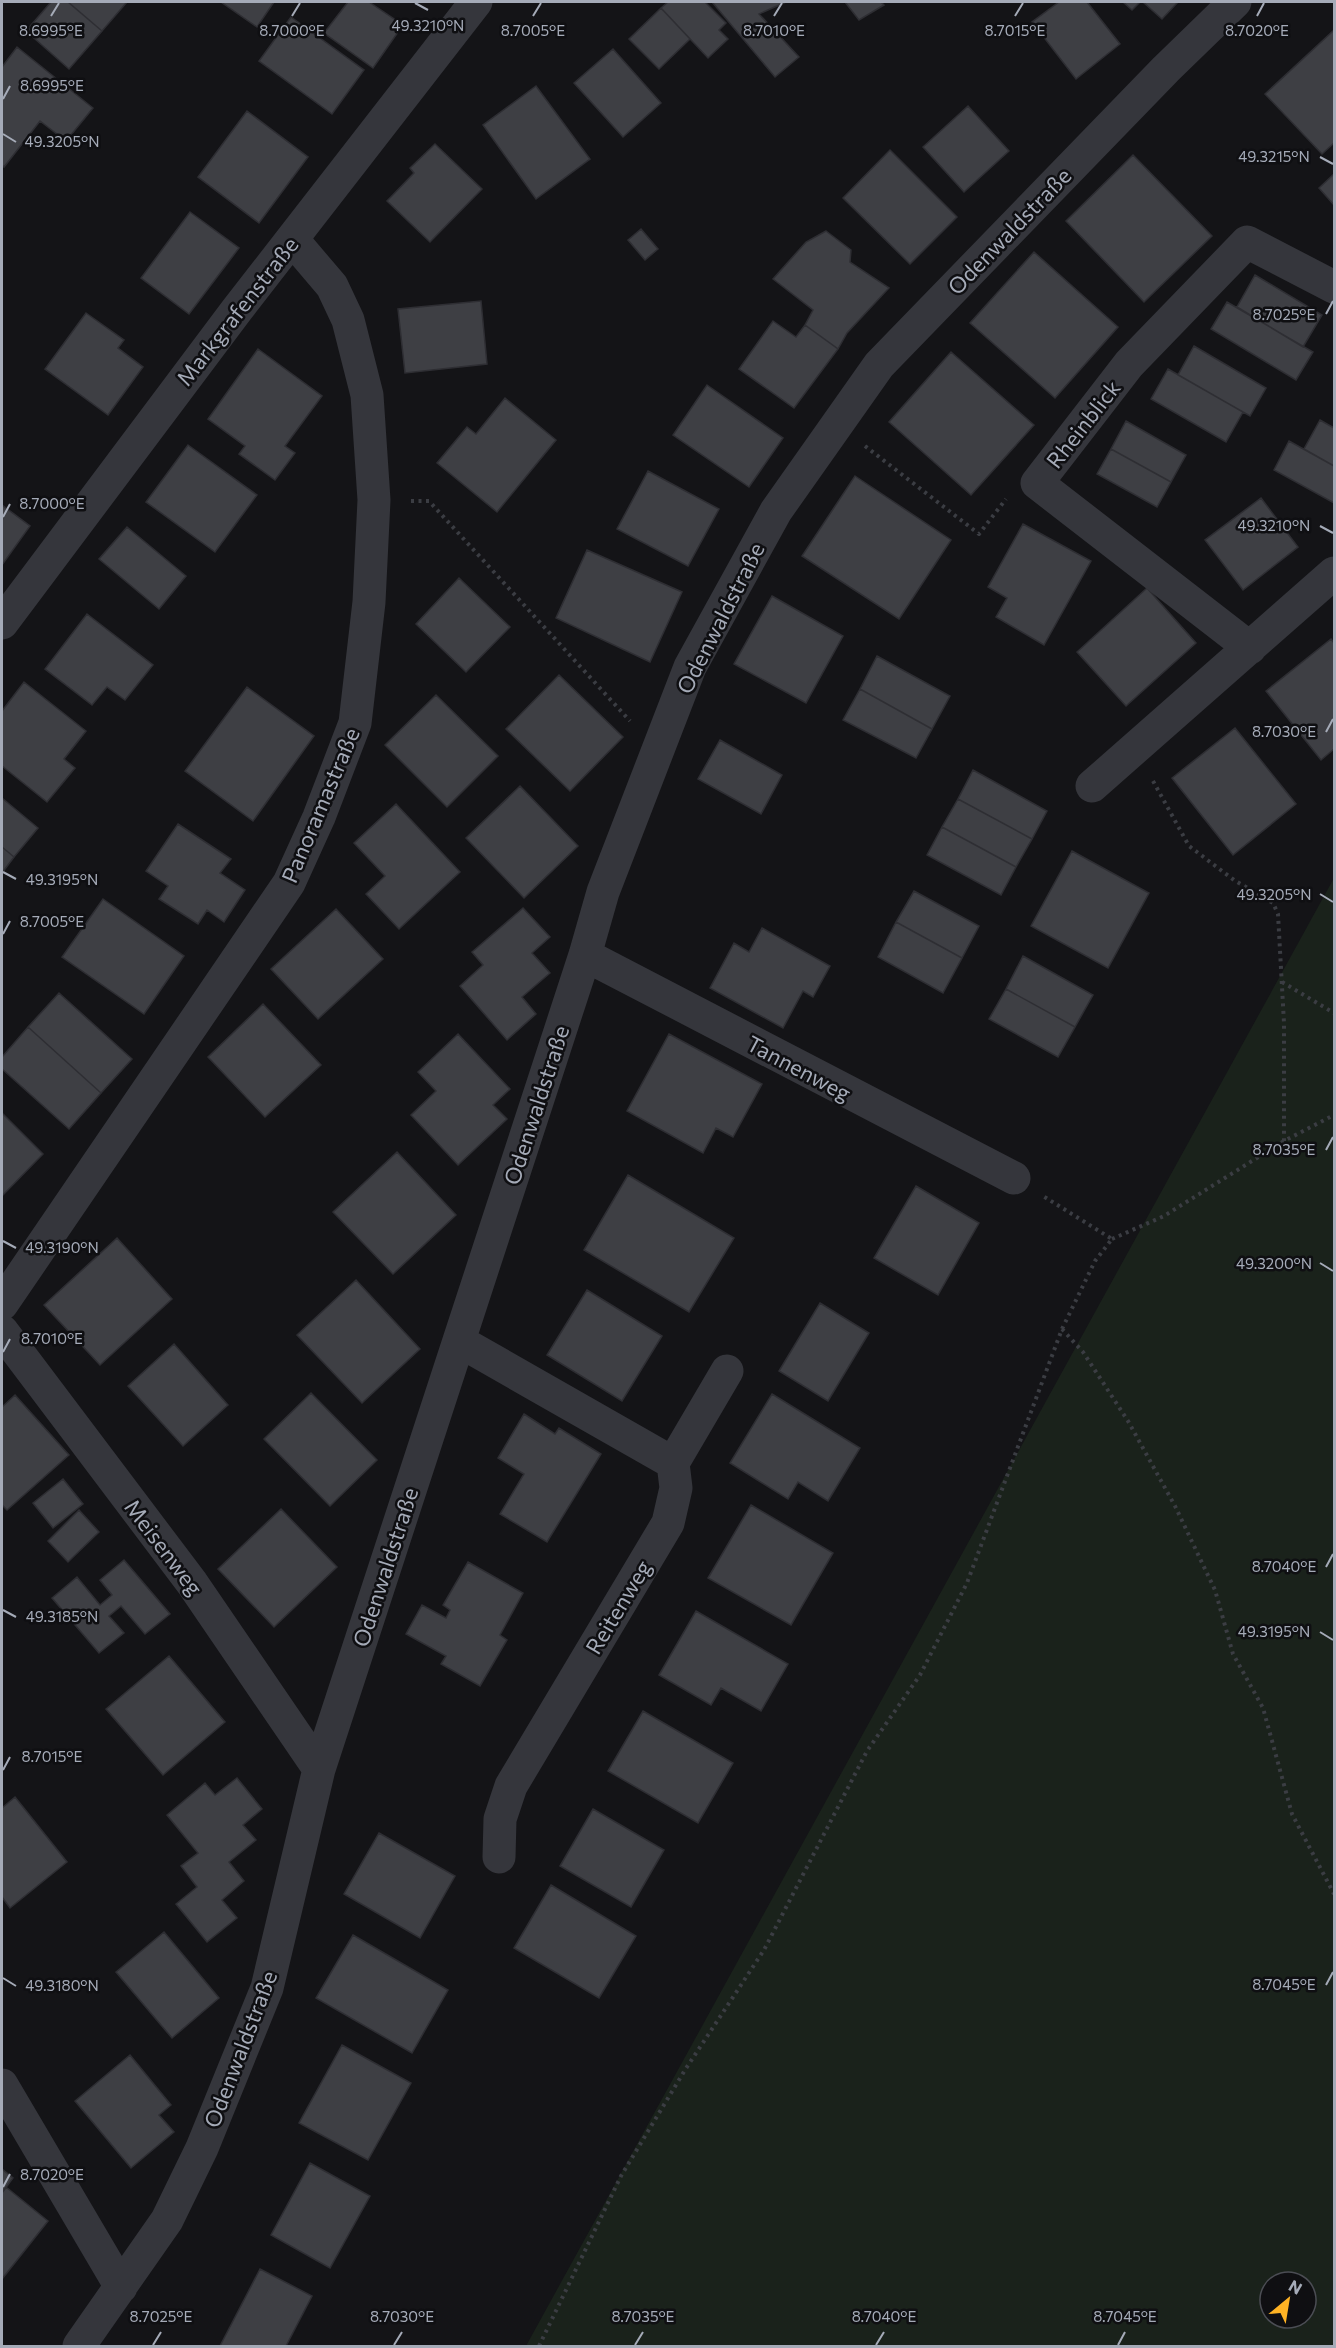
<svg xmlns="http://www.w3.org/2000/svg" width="1336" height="2348" font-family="Commissioner,sans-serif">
<rect width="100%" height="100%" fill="#141417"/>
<!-- green -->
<path fill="#1a221b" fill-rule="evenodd" d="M1334,878V2346H526ZM1270,2282H1306V2318H1270Z"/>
<!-- building -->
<path fill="#3e3f44" stroke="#2e2e33" stroke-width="1.5" d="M51,2H68L102,31L69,69L26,31Z
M68,2H127L102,31Z
M221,2H274L257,27Z
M348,2H369L403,25L373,68L324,33Z
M668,2H705L726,23L719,30L728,39L708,58L661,8Z
M712,2H786L759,14L799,57L775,77Z
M845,2H881L884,5L859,20Z
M1059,2H1087L1120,44L1076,79L1032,22Z
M1123,2H1140L1132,10Z
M1143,2H1178L1162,19Z
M661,8L690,39L659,69L629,39Z
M291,17L364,70L332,114L259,61Z
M1333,31L1334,33V143L1322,154L1265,94Z
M17,47L93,108L66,141L40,121L4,167L2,165V67Z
M613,49L661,103L623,137L574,83Z
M536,86L590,159L536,199L483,125Z
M968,106L1009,151L964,192L923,147Z
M247,111L308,157L259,223L198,177Z
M435,144L482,189L430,242L387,201L414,173L410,168Z
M890,150L957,217L910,264L843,198Z
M1133,155L1212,236L1144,302L1066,221Z
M1334,174V205L1319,188Z
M190,212L239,248L189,314L141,278Z
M641,229L658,249L645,260L628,240Z
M826,231L851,250L850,262L889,288L847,333L838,349L805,325L813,310L773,279L806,242Z
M1034,252L1118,327L1055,398L970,323Z
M1255,275L1322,315L1303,347L1237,307Z
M481,301L487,364L405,373L398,309Z
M1227,302L1313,352L1296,380L1211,329Z
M86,313L124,340L118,348L143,367L108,415L45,369Z
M773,321L796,337L805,325L838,349L794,408L739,369Z
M1194,346L1266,388L1250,416L1178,375Z
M258,349L322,396L285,446L295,453L275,480L239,454L245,446L208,419Z
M951,352L1034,425L971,495L889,422Z
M1168,369L1243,412L1226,442L1151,399Z
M707,385L783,438L749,487L673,435Z
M505,398L556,440L497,512L437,463L467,427L476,434Z
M1320,420L1334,428V466L1304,449Z
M1126,421L1186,455L1171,482L1111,449Z
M1289,441L1334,466V503L1274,470Z
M188,445L257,495L215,552L146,502Z
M1111,449L1171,482L1157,507L1097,474Z
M648,471L719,509L688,566L617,529Z
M855,476L951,540L899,619L802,556Z
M1261,498L1298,547L1243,590L1205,540Z
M2,505L30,526L2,565Z
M1023,524L1091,561L1044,645L996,617L1007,598L988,587Z
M127,527L186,576L159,609L99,559Z
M587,550L682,592L650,662L556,618Z
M459,578L510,627L466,672L416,624Z
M1147,588L1196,643L1126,706L1077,652Z
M772,596L843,636L806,703L734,664Z
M87,614L153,665L125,700L107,687L92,705L45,669Z
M1331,639L1334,643V749L1321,760L1266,691Z
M877,656L950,696L932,729L860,689Z
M559,675L623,737L570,791L506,729Z
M24,682L86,731L64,759L75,768L47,802L2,766V711Z
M247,687L314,736L253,821L185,771Z
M860,689L932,729L916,758L843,720Z
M436,695L498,756L447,807L385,745Z
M1235,728L1296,804L1233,855L1172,778Z
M720,740L782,775L761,814L698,779Z
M973,770L1047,811L1032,839L958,799Z
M520,786L578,846L524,898L466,838Z
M2,798L38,828L14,857L2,847Z
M958,799L1032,839L1016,867L942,827Z
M396,804L460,872L399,929L366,894L385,876L354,843Z
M178,824L231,859L220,873L245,890L224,922L207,910L198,924L159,899L168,886L146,871Z
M942,827L1016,867L1001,895L927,855Z
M2,847L14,857L2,873Z
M1072,851L1149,893L1108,968L1031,926Z
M914,891L979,926L962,958L896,922Z
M103,899L184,956L144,1014L62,957Z
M523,908L550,937L532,953L550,973L522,997L536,1014L507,1040L460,986L483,965L472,952Z
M336,909L383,959L318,1019L271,969Z
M896,922L962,958L943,993L878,957Z
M762,928L830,966L813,997L803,991L783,1028L710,988L734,943L749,952Z
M1023,956L1093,995L1075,1027L1006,989Z
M1006,989L1075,1027L1058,1057L989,1019Z
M59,993L132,1059L101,1093L28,1027Z
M263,1004L321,1065L265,1117L208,1057Z
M28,1027L101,1093L69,1129L2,1069V1057Z
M458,1034L510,1089L493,1105L507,1119L458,1165L411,1115L436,1091L418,1072Z
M669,1034L762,1084L733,1137L716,1128L703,1153L627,1111Z
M2,1113L43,1154L2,1196Z
M397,1152L456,1215L393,1274L333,1212Z
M628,1175L734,1238L689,1312L584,1250Z
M916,1186L979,1223L938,1295L874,1258Z
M117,1238L172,1299L100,1365L44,1305Z
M356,1280L420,1349L362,1403L297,1335Z
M587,1290L662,1336L622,1401L547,1355Z
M820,1303L869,1333L828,1401L779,1371Z
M174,1344L228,1405L183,1446L128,1386Z
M311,1393L377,1460L330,1506L264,1439Z
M772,1394L860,1448L828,1501L798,1482L788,1499L730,1463Z
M15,1395L69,1455L7,1510L2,1505V1407Z
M524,1414L555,1434L559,1428L601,1454L547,1542L500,1514L524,1474L498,1458Z
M63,1479L83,1504L53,1528L33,1503Z
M751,1505L833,1553L791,1625L708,1578Z
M281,1509L337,1567L274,1627L218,1569Z
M79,1510L99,1532L68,1562L48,1541Z
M124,1560L170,1614L145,1634L121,1606L109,1616L124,1633L99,1653L52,1598L77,1577L100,1605L112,1595L100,1580Z
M468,1562L523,1593L500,1635L507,1640L480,1686L441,1664L446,1656L406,1634L422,1605L446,1618L450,1610L443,1605Z
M696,1611L788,1664L761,1711L721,1688L711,1705L659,1675Z
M169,1656L225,1722L163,1775L106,1709Z
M643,1711L733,1763L698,1823L608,1771Z
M237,1778L262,1809L243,1825L256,1840L229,1862L244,1881L222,1900L237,1918L207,1942L176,1904L197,1887L181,1866L198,1853L167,1815L205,1783L215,1795Z
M15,1797L67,1862L10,1908L2,1897V1808Z
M593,1809L664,1850L631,1907L560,1866Z
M379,1833L455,1876L420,1938L344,1894Z
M551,1885L636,1936L599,1998L514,1948Z
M164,1932L219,1998L172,2038L116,1972Z
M353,1935L448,1990L412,2053L316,1998Z
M342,2045L411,2083L368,2160L299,2123Z
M130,2055L171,2105L159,2115L174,2132L131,2168L75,2101Z
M310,2163L370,2196L330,2268L271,2235Z
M2,2169L13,2178L2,2193Z
M6,2187L48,2221L2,2279V2193Z
M260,2269L312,2296L286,2346H220Z"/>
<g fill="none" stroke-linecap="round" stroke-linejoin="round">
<!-- path -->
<path stroke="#3b3d43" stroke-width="4" stroke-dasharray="3 4.5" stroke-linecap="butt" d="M865,446L979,534L1006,499
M411,501H429L630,721
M1153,781L1189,846L1234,880L1273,903L1278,914L1284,1023V1141
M1282,982L1334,1013
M1112,1239L1164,1216L1284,1141L1334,1115
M1062,1329L1083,1352L1128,1421L1175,1506L1215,1590L1233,1654L1263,1708L1292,1814L1334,1894
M539,2346L621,2176L685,2070L764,1950L867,1751L920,1675L967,1583L1062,1329L1095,1261L1112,1239L1043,1196"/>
<!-- minor -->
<path stroke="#35363c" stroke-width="33" d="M2,623L236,311L476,2
M1250,648L1037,483L1129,364L1247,242L1334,287
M1092,786L1334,573
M585,955L1014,1178
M2,1304L289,883L319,817L355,723L369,602L374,500L367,395L348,320L332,286L292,239
M2,1331L192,1583L319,1769
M459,1341L673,1463L676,1488L668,1523L511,1786L500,1819L499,1857
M673,1463L727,1371
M2,2085L121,2287
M79,2346L167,2220L202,2148L267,1988L319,1769L585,955L603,892L690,667L776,511L879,365L1166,69L1235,2"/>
</g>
<!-- ticks -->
<path fill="none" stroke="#a5abb8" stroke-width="2" d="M415,3L428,10M51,16L59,3M292,16L300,3M533,16L541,3M774,16L782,3M1015,16L1023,3M1257,16L1264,3M3,99L10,86M3,134L16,142M1320,157L1333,164M1326,314L1333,301M3,517L10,504M1320,526L1333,533M1326,732L1333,719M3,872L16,879M1320,894L1333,902M3,934L10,921M1326,1150L1333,1137M3,1241L16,1248M1320,1263L1333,1271M3,1352L10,1339M1326,1567L1333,1554M3,1610L16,1617M1320,1632L1333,1640M3,1770L10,1757M3,1978L16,1986M1326,1985L1333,1972M3,2187L10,2174M153,2345L161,2332M394,2345L402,2332M635,2345L643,2332M876,2345L884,2332M1118,2345L1125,2332"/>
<g text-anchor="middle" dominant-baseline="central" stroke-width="5" stroke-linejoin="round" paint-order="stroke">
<!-- street labels -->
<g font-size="22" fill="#a5abb8" stroke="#0f0f12">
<text transform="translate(1009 231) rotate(-46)">Odenwaldstraße</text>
<text transform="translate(237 311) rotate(-52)">Markgrafenstraße</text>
<text transform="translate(1083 424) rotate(-52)">Rheinblick</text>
<text transform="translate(720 618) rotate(-63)">Odenwaldstraße</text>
<text transform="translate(320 805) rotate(-67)">Panoramastraße</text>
<text transform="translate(799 1068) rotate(28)">Tannenweg</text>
<text transform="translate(536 1105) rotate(-72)">Odenwaldstraße</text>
<text transform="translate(164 1547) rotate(53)">Meisenweg</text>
<text transform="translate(385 1567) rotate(-72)">Odenwaldstraße</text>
<text transform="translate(618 1607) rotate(-59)">Reitenweg</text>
<text transform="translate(240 2049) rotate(-69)">Odenwaldstraße</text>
</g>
</g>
<g font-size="15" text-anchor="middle" fill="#a5abb8" stroke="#0f0f12" stroke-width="5" stroke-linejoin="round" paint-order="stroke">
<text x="428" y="31">49.3210°N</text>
<text x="51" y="36">8.6995°E</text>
<text x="1015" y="36">8.7015°E</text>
<text x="292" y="36">8.7000°E</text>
<text x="533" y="36">8.7005°E</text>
<text x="774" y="36">8.7010°E</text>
<text x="1257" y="36">8.7020°E</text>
<text x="52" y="91">8.6995°E</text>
<text x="62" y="147">49.3205°N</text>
<text x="1274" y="162">49.3215°N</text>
<text x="1284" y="320">8.7025°E</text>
<text x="52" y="509">8.7000°E</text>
<text x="1274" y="531">49.3210°N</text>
<text x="1284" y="737">8.7030°E</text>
<text x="62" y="885">49.3195°N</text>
<text x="1274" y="900">49.3205°N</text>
<text x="52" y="927">8.7005°E</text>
<text x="1284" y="1155">8.7035°E</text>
<text x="62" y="1253">49.3190°N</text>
<text x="1274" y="1269">49.3200°N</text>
<text x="52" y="1344">8.7010°E</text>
<text x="1284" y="1572">8.7040°E</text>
<text x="62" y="1622">49.3185°N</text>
<text x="1274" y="1637">49.3195°N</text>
<text x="52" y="1762">8.7015°E</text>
<text x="1284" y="1990">8.7045°E</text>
<text x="62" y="1991">49.3180°N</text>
<text x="52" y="2180">8.7020°E</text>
<text x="161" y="2322">8.7025°E</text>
<text x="402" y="2322">8.7030°E</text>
<text x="643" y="2322">8.7035°E</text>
<text x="884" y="2322">8.7040°E</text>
<text x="1125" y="2322">8.7045°E</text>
</g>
<!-- border -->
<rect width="1336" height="2348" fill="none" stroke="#a5abb8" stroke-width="6"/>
<!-- north arrow -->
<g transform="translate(1288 2300) rotate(30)"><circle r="28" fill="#0f0f12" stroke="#4b4d54" stroke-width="1.5"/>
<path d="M0-4.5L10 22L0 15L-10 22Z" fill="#ffb324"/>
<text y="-9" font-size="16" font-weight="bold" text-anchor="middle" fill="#a5abb8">N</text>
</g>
</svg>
